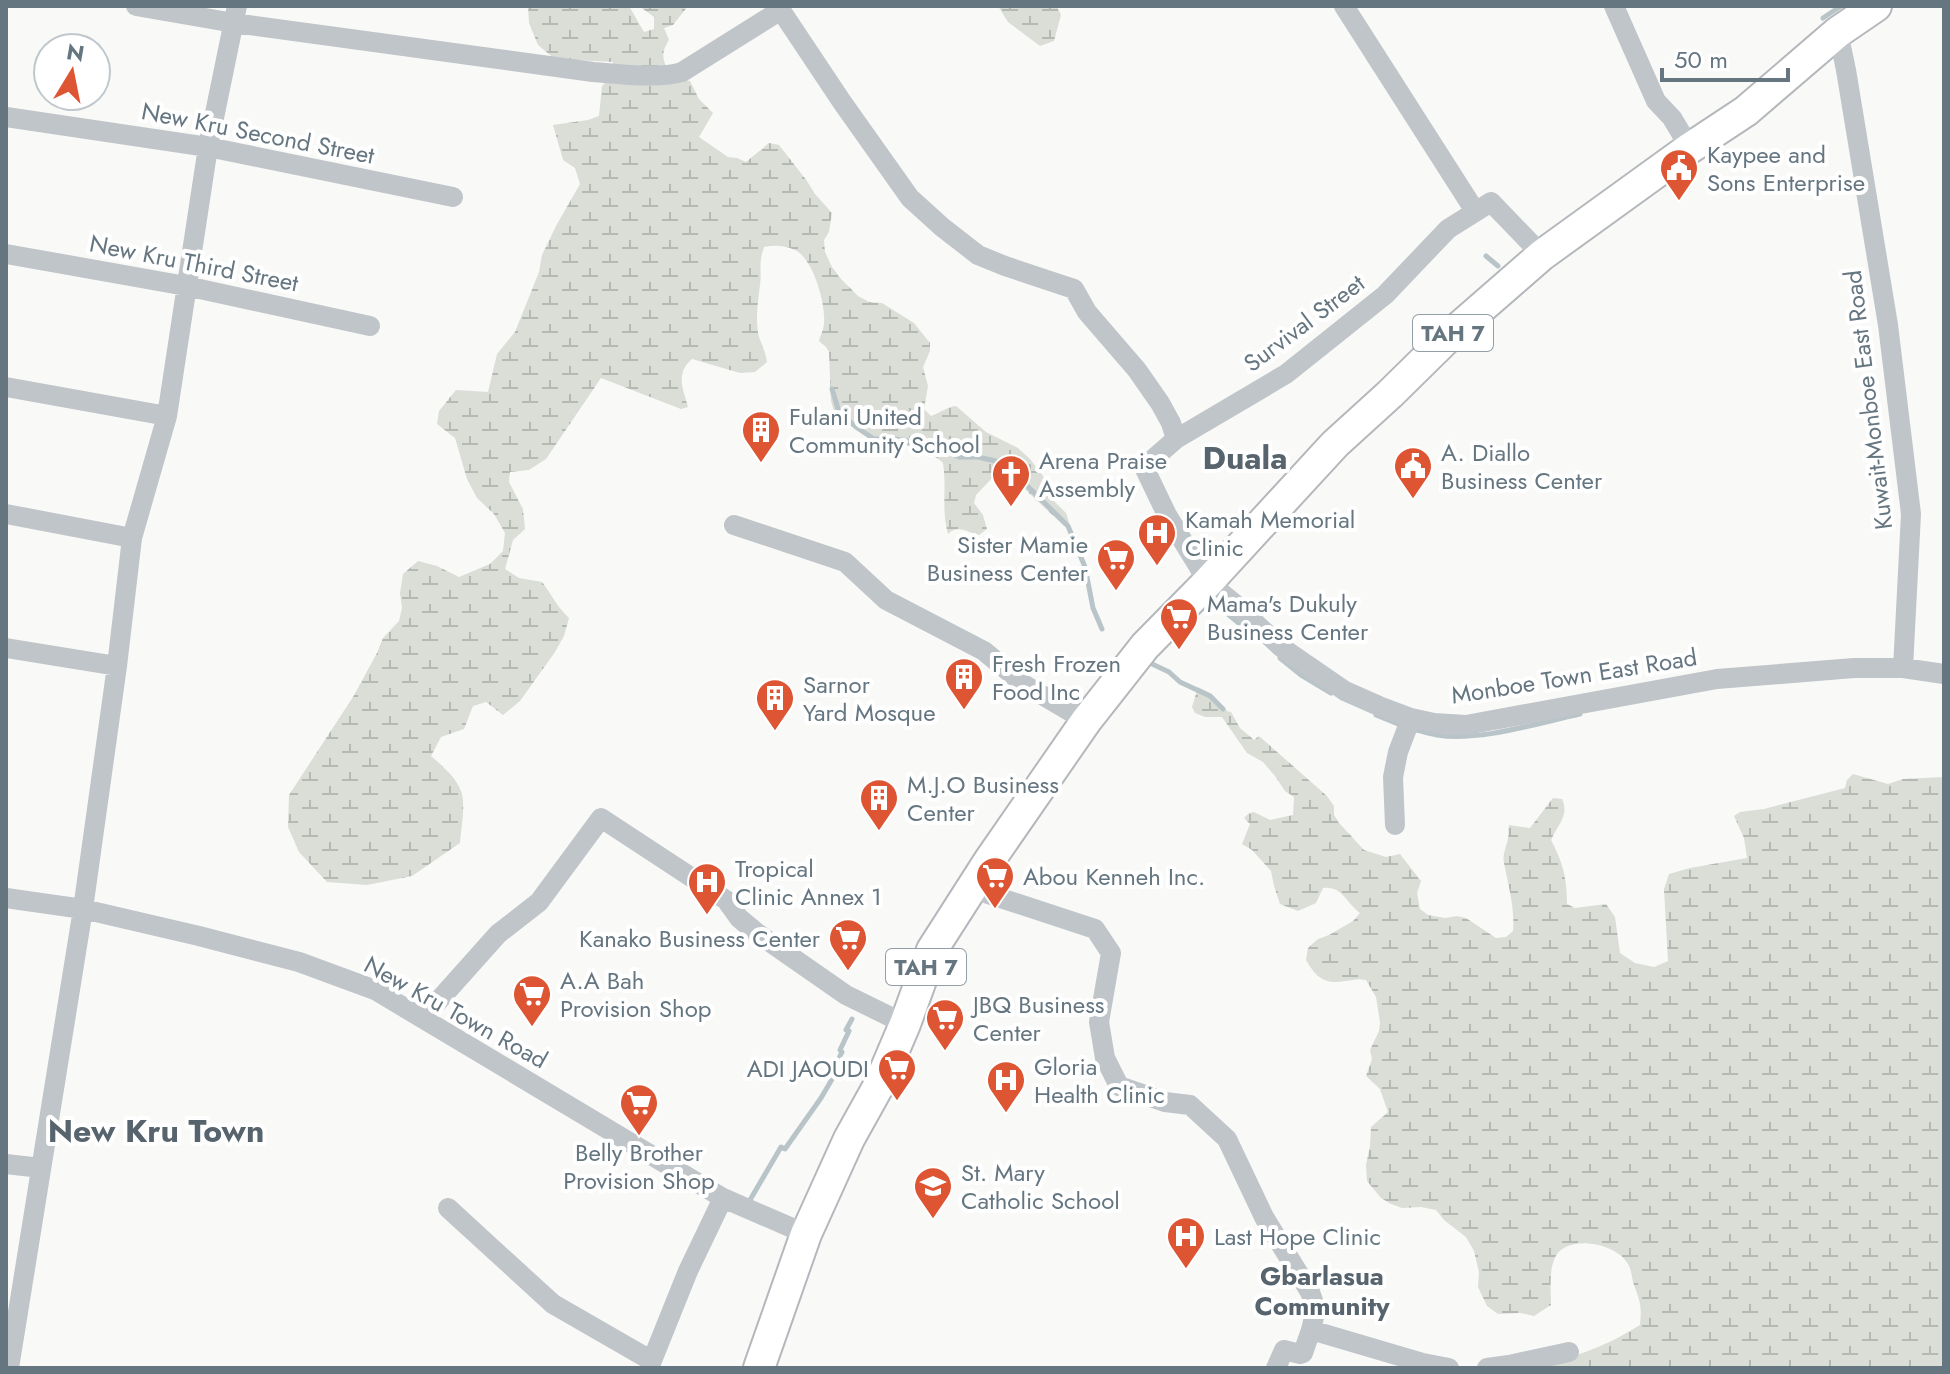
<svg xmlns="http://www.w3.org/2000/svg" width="1950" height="1374" font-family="Jost,sans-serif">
<defs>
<pattern id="wetland-marsh" width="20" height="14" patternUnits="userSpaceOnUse" patternTransform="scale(2)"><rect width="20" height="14" fill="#daded7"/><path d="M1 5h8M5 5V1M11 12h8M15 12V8" fill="none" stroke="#b4b9b4"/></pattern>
</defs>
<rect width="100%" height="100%" fill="#f9f9f7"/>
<!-- wetland -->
<path fill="url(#wetland-marsh)" d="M528,6H629L644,32L654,29V17L639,6H688L673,25L664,28L669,40C659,55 664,61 670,77L690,81L699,99L713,113L699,137L728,157L737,158L746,162L769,143L779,145L807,181L815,194L832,213L829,232L824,240L825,252L832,267L842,280L858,296L869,302L882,303L914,323L930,343V351L923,367L928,386L924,409L931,416C940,413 947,407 956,406L986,432L1018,448L1030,459L1043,476L1051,482L1054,501L1066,513L1069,522L1064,526L1012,477L996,474L976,495L974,503L983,515L987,529L979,535C967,532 958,524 948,534C941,509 947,488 943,463C928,448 906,447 887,440L880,444L870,439L835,415L831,401L829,352L826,347L819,341C820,336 824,329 824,323C826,304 813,258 795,250C784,245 774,245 764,247C758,264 762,270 760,285C758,302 755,320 759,337C762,346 766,353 767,362L755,372L740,373L692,359C675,374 683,388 688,407L681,409L601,378L546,459L529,470L510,472L509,482L523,509L525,529L513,540L505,569L519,578L542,582C552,595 557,607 569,618L564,636L555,652L520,701L503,715L486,702L473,706L464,729L441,737L431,756C441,765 456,777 461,791C466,804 461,829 460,843L412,876L367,885L327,882L299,852L288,827L289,795L353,697L377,653L383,638L399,621L402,608L400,593L403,574L418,561L437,566L459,577L490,564L503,551L505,533L494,514L477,498L467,479L455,438L437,424L439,411L456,390L488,392L497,354L515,332L539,272L542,255L556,226L580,184L575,168L563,160L553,125L588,120L599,116L602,86L612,75L613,62L555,59L538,45L529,23Z
M998,6H1057L1061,15L1054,41L1040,46L1008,22Z
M1198,687L1212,694L1227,711L1231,712L1240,728L1254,740L1259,736L1327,796L1334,806V815L1340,824L1364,850L1386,857L1400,854L1421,881L1417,893L1420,909L1428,915L1445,918L1457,916L1466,918L1496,938L1506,937L1513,931C1515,908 1508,884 1504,863C1502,854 1507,846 1508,838C1509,833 1508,829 1509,825L1530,828L1553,798L1562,799C1570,815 1557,826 1551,840C1563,863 1567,878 1567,904L1575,908L1606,904L1615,917L1620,953L1635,963L1654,967L1668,961L1664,889L1669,874L1690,868L1747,858L1744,838L1734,816L1740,812L1764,809L1845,788L1847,780L1853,774L1888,784L1903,779L1944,777V1368H1529C1567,1360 1606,1347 1640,1325C1642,1304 1640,1302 1633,1282C1632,1277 1631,1269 1628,1264C1616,1242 1563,1233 1554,1260C1549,1273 1551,1291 1551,1305L1534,1316L1520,1313L1498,1314L1487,1306L1478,1287L1479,1272L1474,1251L1466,1237L1444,1220L1436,1210L1421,1207L1402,1208L1391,1204L1381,1198L1367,1181L1366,1165L1370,1146L1371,1127L1388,1112L1380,1089L1366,1076L1372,1059L1370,1050L1379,1031L1380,1022L1376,997L1366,980C1358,978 1354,980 1345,981C1324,985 1316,977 1306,960L1308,948L1318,939L1329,935L1353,921L1360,913C1346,903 1343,886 1323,888L1316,903L1298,911L1280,904L1274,886L1271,871L1252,850L1242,844L1250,824L1244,818L1249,813L1254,812L1270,820L1293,815L1294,797L1285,791L1275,776L1263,762L1247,753L1222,717H1205L1195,713L1192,707Z"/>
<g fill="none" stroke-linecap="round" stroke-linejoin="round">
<!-- stream -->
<path stroke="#b8c4c8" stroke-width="5" d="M1823,18L1841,6
M1486,256L1498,266
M832,389L839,412L856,427L874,439H895L928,444L936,451L948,452L959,457H978L1004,463L1068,526L1085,567L1093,608L1102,629
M1218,606L1257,638
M1280,658L1301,675L1331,693
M1150,663L1169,672L1180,682L1210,696L1223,709
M1376,715L1403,726
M1413,729C1421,731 1429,734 1437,735C1479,742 1538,723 1580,714
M750,1200L781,1147L785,1149L821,1098L838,1069L835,1066L842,1052L840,1050L849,1031L846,1030L852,1019"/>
<defs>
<path id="highway" d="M759,1368L806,1234L849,1139L879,1085L905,1024L932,950L989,861L1086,721L1145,646L1208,582L1335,444L1390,394L1449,336L1542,255L1690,148L1746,111L1838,32L1876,6"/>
</defs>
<!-- highway casing -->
<use href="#highway" stroke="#b4b8bc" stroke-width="34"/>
<!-- minor -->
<path stroke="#c0c5c9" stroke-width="20" d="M136,6L234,23L593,72C617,74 659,79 682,72L781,10
M778,6L842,102L910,198L942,227L978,255L1005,266L1074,289L1087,312L1137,370L1160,403L1171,423L1176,439
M1344,6L1475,211
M1614,6L1656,101L1672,118L1690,148
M1838,32L1846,70L1888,325L1911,514L1903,668
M6,117L208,147L453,197
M6,254L186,286L370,326
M1542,255L1491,202L1448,229L1385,295L1286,374L1176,439L1144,467L1167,515L1208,582L1235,604L1281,647L1345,691L1379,706L1411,718L1434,723L1466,725L1717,679L1854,668H1903L1944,674
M6,387L167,416
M6,514L132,538
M734,525L845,562L886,600L984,651L1025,685L1086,721
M6,648L117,666
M1395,825L1393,777L1398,752L1411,718
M973,889L1095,929L1111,953L1099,1022L1105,1058L1119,1086L1165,1102L1190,1105L1227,1139L1264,1217L1310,1292L1316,1309L1311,1330L1303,1353L1300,1354L1284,1350L1276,1368
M6,898L83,909L199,936L299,962L375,990L723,1198L806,1234
M423,1018L498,934L539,902L601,818L726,900L739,918L757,933L846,995L905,1024
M6,1164L41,1168
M448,1208L553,1304L652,1361
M1311,1330L1423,1363L1449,1368
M9,1368L83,909L117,666L132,538L167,416L208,147L237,6
M649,1368L688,1271L723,1198
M1487,1368L1509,1365L1569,1352"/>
<!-- highway -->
<use href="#highway" stroke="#fff" stroke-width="30"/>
</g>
<!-- icons -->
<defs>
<symbol id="civic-pin" viewBox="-11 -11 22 30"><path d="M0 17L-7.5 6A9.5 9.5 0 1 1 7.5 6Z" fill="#de5533" stroke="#fff"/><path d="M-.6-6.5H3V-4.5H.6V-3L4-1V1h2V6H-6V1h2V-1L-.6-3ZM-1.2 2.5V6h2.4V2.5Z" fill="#fff"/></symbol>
<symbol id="building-pin" viewBox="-11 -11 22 30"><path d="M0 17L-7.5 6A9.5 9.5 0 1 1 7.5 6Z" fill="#de5533" stroke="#fff"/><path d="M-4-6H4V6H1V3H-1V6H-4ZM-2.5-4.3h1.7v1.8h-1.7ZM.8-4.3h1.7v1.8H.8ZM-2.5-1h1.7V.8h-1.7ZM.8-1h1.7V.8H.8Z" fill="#fff"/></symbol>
<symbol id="church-pin" viewBox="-11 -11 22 30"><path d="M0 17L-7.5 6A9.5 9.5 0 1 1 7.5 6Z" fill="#de5533" stroke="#fff"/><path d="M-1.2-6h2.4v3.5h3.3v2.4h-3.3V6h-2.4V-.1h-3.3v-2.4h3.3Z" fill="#fff"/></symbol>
<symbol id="hospital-pin" viewBox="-11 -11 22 30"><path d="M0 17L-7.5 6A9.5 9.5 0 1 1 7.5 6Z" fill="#de5533" stroke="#fff"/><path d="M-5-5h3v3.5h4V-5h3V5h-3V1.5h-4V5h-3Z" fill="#fff"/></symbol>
<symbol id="supermarket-pin" viewBox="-11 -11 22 30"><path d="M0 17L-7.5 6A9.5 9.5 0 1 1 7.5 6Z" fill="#de5533" stroke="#fff"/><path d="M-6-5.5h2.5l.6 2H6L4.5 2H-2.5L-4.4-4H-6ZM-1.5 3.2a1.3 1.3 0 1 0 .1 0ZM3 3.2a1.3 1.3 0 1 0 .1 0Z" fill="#fff"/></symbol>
<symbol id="school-pin" viewBox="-11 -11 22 30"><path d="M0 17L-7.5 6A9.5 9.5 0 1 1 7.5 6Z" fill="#de5533" stroke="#fff"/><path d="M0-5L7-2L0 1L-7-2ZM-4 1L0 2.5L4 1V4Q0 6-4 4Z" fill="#fff"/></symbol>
</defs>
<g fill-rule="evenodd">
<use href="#civic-pin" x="1657" y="146" width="44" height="60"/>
<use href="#building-pin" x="739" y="408" width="44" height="60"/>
<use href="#civic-pin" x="1391" y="444" width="44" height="60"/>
<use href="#church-pin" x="989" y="452" width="44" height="60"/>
<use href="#hospital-pin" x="1135" y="511" width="44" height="60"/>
<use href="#supermarket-pin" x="1094" y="536" width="44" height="60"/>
<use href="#supermarket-pin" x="1157" y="595" width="44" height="60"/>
<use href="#building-pin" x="942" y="655" width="44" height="60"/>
<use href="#building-pin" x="753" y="676" width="44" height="60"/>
<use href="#building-pin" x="857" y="776" width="44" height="60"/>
<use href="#supermarket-pin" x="973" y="854" width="44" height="60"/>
<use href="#hospital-pin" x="685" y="860" width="44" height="60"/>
<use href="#supermarket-pin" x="826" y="916" width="44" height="60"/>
<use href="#supermarket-pin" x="510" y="972" width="44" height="60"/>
<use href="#supermarket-pin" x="923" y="996" width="44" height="60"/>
<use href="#supermarket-pin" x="875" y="1046" width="44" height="60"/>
<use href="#hospital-pin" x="984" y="1058" width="44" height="60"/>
<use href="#supermarket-pin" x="617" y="1081" width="44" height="60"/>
<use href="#school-pin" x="911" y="1164" width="44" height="60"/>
<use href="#hospital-pin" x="1164" y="1214" width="44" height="60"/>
</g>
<g text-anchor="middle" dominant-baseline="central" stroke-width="8" stroke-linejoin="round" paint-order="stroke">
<!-- shield labels -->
<g fill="#fff" stroke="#939fa7" stroke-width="2">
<rect x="1413" y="315" width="80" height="36" rx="6"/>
<rect x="886" y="949" width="80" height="36" rx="6"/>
</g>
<g font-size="22" font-weight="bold" fill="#657681">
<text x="1453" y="333">TAH 7</text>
<text x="926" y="967">TAH 7</text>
</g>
<!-- street labels -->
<g font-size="24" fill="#657681" stroke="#fff">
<text transform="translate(258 133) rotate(11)">New Kru Second Street</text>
<text transform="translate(194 263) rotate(11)">New Kru Third Street</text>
<text transform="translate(1304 323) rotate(-37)">Survival Street</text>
<text transform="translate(1868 400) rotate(-97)">Kuwait-Monboe East Road</text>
<text transform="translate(1574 676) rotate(-9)">Monboe Town East Road</text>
<text transform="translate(456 1012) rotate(29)">New Kru Town Road</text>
</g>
<!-- poi labels -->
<g font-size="24" fill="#657681" stroke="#fff" text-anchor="start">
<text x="1707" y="154">Kaypee and<tspan x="1707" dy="28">Sons Enterprise</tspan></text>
<text x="789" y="416">Fulani United<tspan x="789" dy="28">Community School</tspan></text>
<text x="1441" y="452">A. Diallo<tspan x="1441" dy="28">Business Center</tspan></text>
<text x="1039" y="460">Arena Praise<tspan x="1039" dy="28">Assembly</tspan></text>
<text x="1185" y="519">Kamah Memorial<tspan x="1185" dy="28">Clinic</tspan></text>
<text x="1088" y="544" text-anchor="end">Sister Mamie<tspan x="1088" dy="28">Business Center</tspan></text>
<text x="1207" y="603">Mama's Dukuly<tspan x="1207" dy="28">Business Center</tspan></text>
<text x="992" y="663">Fresh Frozen<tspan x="992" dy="28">Food Inc</tspan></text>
<text x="803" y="684">Sarnor<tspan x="803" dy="28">Yard Mosque</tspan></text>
<text x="907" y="784">M.J.O Business<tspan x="907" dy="28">Center</tspan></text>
<text x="735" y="868">Tropical<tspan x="735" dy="28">Clinic Annex 1</tspan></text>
<text x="1023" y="876">Abou Kenneh Inc.</text>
<text x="820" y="938" text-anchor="end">Kanako Business Center</text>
<text x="560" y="980">A.A Bah<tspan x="560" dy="28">Provision Shop</tspan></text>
<text x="973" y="1004">JBQ Business<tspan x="973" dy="28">Center</tspan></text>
<text x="1034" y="1066">Gloria<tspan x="1034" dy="28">Health Clinic</tspan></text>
<text x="869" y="1068" text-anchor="end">ADI JAOUDI</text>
<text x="639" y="1152" text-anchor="middle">Belly Brother<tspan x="639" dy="28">Provision Shop</tspan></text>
<text x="961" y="1172">St. Mary<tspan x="961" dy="28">Catholic School</tspan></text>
<text x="1214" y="1236">Last Hope Clinic</text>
</g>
<!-- neighbourhood labels -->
<g font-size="26" font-weight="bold" fill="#57646d" stroke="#fff">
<text x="1322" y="1276">Gbarlasua<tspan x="1322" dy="30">Community</tspan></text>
</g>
<!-- district labels -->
<g font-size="32" font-weight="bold" fill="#57646d" stroke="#fff">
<text x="1245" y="458">Duala</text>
<text x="156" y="1131">New Kru Town</text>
</g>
</g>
<!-- border -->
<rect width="1950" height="1374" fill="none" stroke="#657681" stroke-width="16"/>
<!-- north arrow -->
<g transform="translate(72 72) rotate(10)"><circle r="38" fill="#ffffff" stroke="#c1c8cd" stroke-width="2"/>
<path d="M0-6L14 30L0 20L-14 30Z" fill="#de5533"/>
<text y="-12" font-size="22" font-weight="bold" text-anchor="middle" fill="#657681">N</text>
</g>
<!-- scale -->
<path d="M1662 68v12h126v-12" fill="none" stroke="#657681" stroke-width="4"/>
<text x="1674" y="68" font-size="24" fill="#657681" stroke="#ffffff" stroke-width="6" paint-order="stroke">50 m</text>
</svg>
